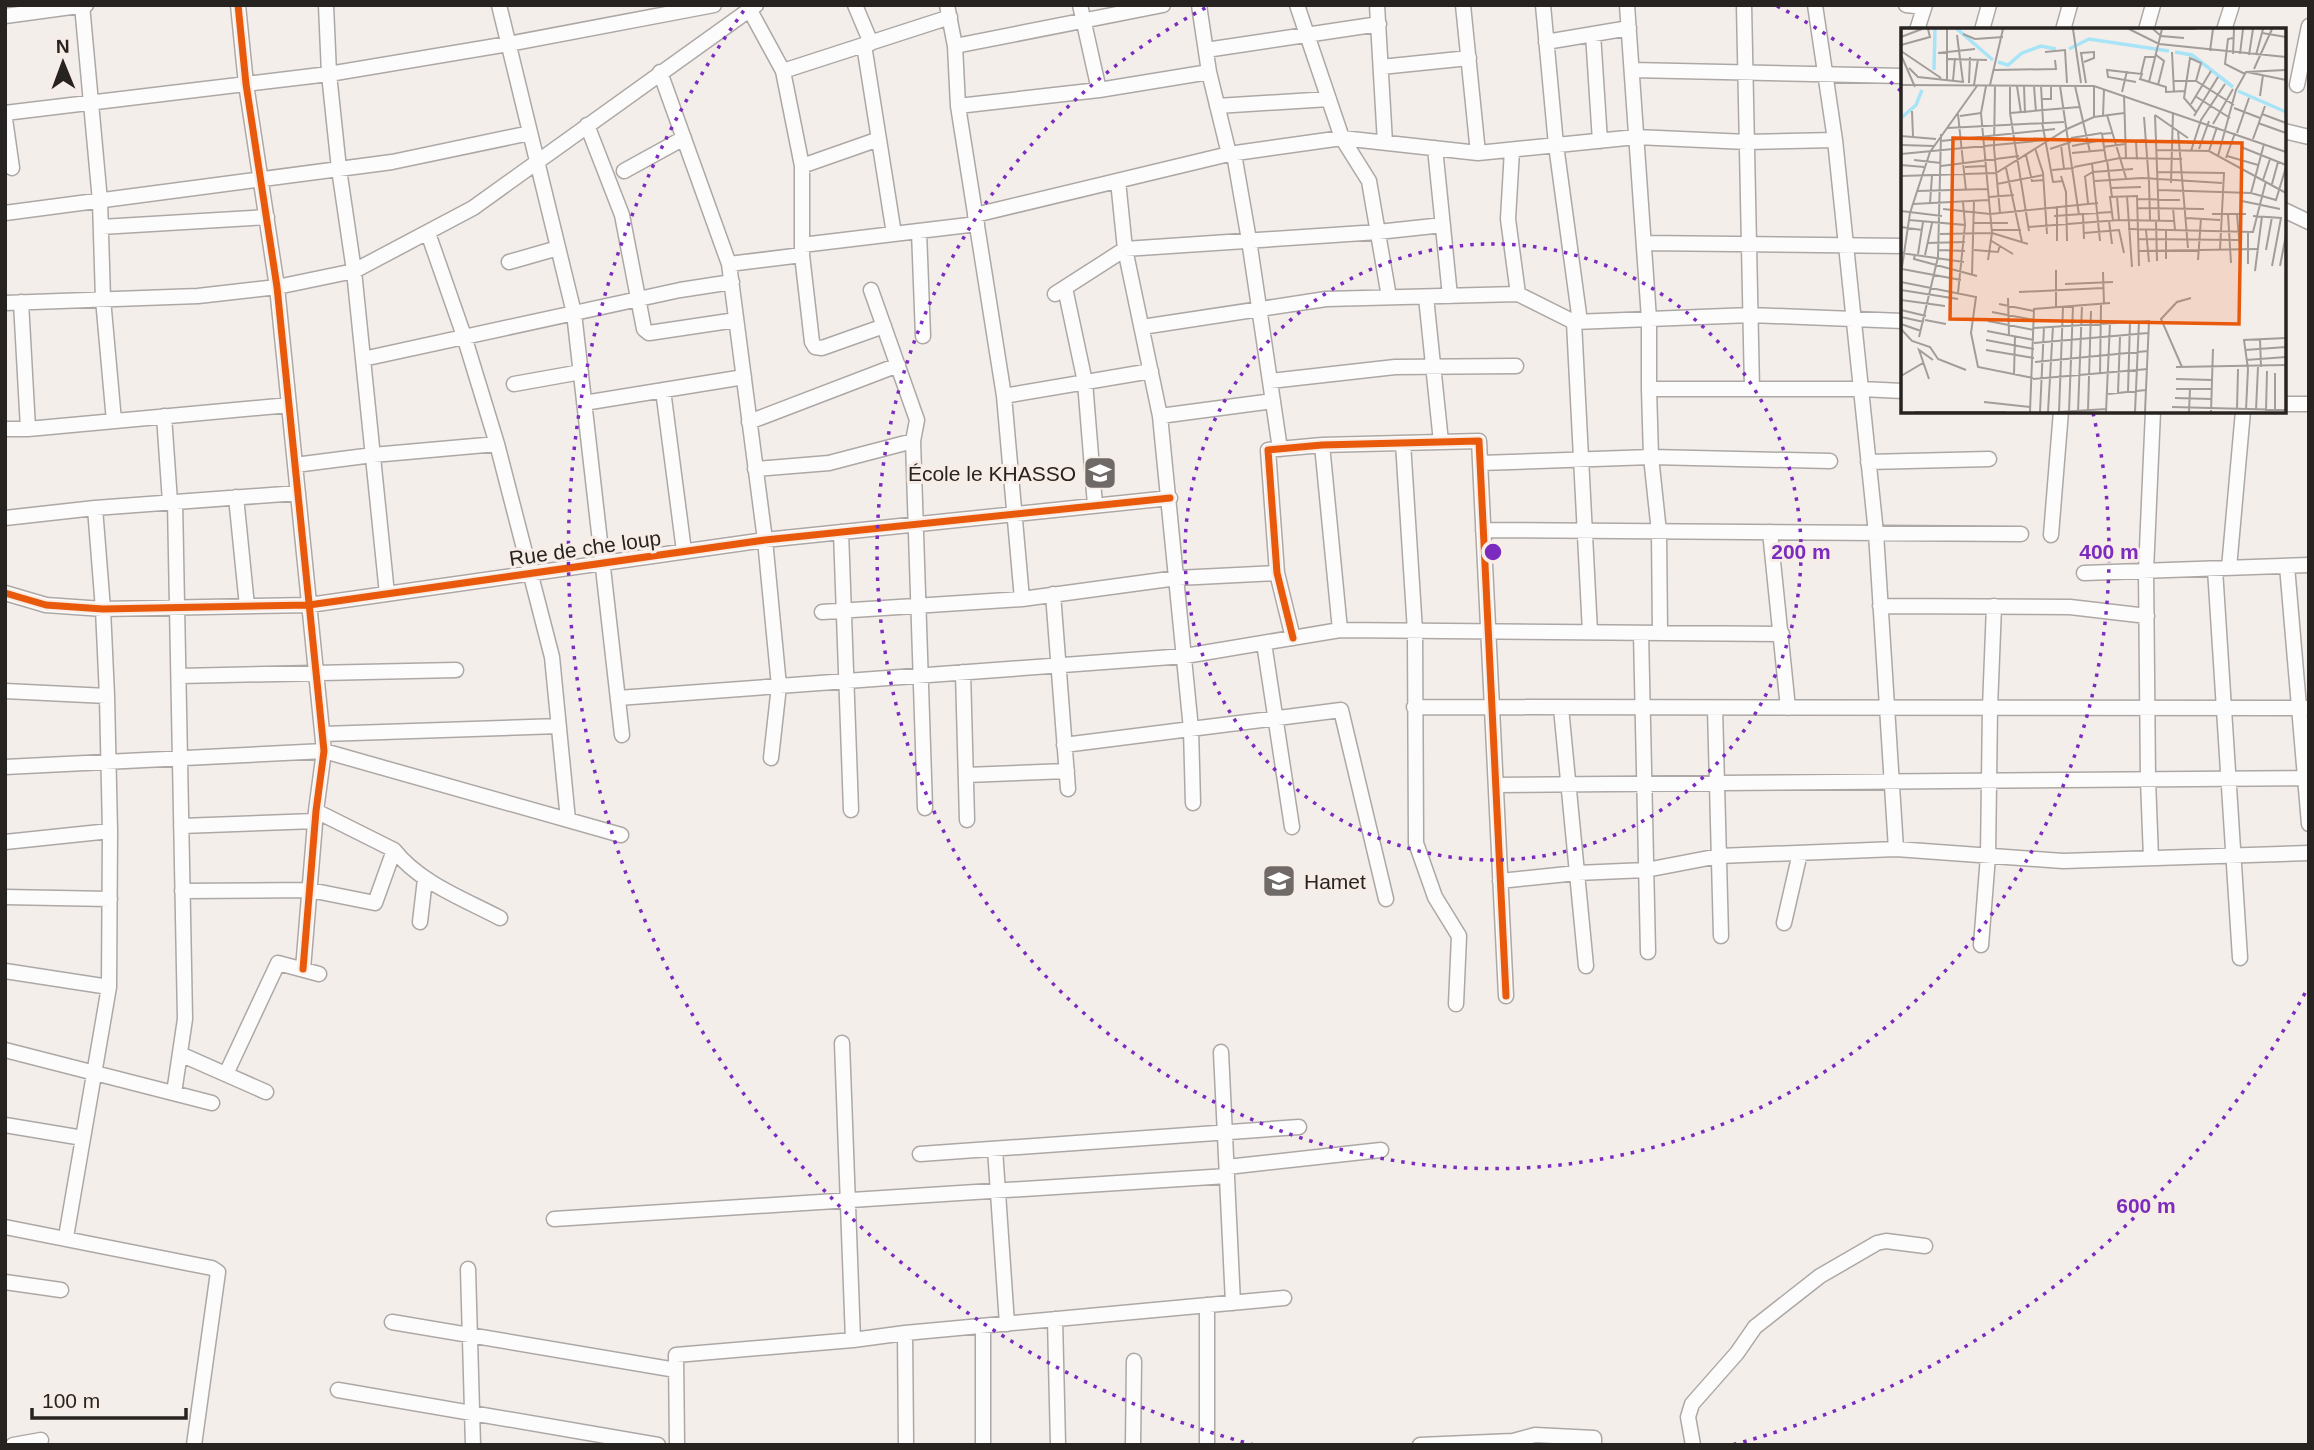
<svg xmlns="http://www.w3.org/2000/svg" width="2314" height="1450" font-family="Arial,sans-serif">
<rect width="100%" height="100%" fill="#f4eeea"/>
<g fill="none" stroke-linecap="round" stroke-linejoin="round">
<defs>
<path id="minor" d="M82,5L100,201L103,299L114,421
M238,5L246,84L277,287L324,751L316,811L303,969
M326,5L329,74L339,169L354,271L387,594
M499,5L574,313L622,735
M747,5L783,71L802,166V255L812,342L815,347L822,348L884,326
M855,5L871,43
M947,5L955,46L958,106L1004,396L1022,599
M1080,5L1099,90
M1199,5L1209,72L1229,154
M1297,5L1342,138L1369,181L1389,297
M1377,5L1385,143
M1463,5L1478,153
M1543,5L1556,145L1580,322
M1627,5L1649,319V389L1651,457L1659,532L1660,633
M1744,5L1752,389
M1815,5L1835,140L1876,533L1896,849
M1906,5L1924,7
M5,16L86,5
M1917,30L1925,5
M1982,30L1989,5
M2063,30L2070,5
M2146,30L2153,5
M2224,30L2232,5
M1593,34L1600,141
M1546,42L1629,28
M864,45L894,234
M955,46L1163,5
M1206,50L1379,24
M1381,67L1469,58
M1632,70L1903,76
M783,71L950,17
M660,72L729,264L765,540L779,686L771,758
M2297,85L2309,26
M958,106L1099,90L1209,72
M1217,106L1329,99
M5,113L329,74L508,44L714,5
M5,119L12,168
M587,125L622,215L644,329L649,333L736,320
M2284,131L2309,137
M1435,148L1450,296
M1512,150L1508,219L1518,294
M1234,154L1249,240L1280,449
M802,166L879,139
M624,171L684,138
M1118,181L1125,249L1160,416L1191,729L1193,803
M2284,210L2309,222
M5,213L392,162L530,133
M975,215L1229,154L1342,138L1478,153L1636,137L1747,142L1835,140
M101,227L267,217
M919,231L923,336
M428,233L464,336L497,444L552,657L568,820
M1644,243L1903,246
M802,245L977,224
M509,262L558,248
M729,264L802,255
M1065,288L1085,382L1095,505
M871,290L917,420L913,441L925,808
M1055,294L1125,249L1378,232L1443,225
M1426,297L1441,442
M21,302L28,429
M5,303L198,296L277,287L354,271L473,208L756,5
M1574,322L1590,632
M1142,327L1326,299L1518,294L1574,322L1751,315L1903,321
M363,359L680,290L732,282
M1270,381L1395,367L1516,366
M514,384L581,372
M1649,389H1861L1903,391
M663,390L684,551
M1004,396L1151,371
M584,403L744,377
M2284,404H2309
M164,416L170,502
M1160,416L1273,401
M749,422L898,365
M5,429H28L289,405
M1403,443L1415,631L1416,843L1435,897L1459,936L1456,1004
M1322,445L1340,630
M1868,462L1989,459
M1480,463L1651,457L1830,461
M295,465L373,455L497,444
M755,469L829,463L913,441
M236,497L247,606
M95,508L103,609L107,696
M5,518L95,508L298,493
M1483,530L2021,534
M841,532L851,810
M1770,532L1788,708
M2051,535L2061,411
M2287,566L2309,824
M2229,568L2243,411
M2215,569L2240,958
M2084,573L2309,565
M5,593L46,605L103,609L309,605L765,540L1170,498
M1053,594L1068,789
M1880,606L2070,607L2147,616
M822,612L1022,599L1177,578L1277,573
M1641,633L1648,952
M1293,638L1277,573L1268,450L1322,445L1479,441L1506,996
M1264,643L1292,827
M963,672L967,820
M179,676L456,670
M5,691L107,696L110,831L109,987L66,1237
M618,698L1185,656L1340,630L1782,634
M1414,707L2309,708
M1561,708L1586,966
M1715,708L1721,936
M323,734L559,726
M1064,745L1341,710L1386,899
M5,767L324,751L621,835
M966,775L1067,771
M1496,785L2305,778
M316,811L394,850C420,883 464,899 500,918
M181,826L315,821
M5,842L110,831
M2151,858L2148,780L2146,571L2153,411
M1500,881L1577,873L1646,870L1719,856L1896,849L2063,861L2309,853
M182,891L310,890L375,903L394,850
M5,897L110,899
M420,922L425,879
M1784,923L1800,853
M1981,945L1988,856L1990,708L1994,606
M5,971L109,987
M842,1043L853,1340
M5,1050L212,1103
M1221,1052L1233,1303
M180,1054L266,1092
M226,1074L278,963L319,974
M174,1093L185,1019L175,502
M5,1125L83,1138
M995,1149L1007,1324
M920,1154L1299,1127
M1227,1167L1381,1150
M554,1219L1227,1176
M5,1227L212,1268L218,1272L194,1445
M468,1269L473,1445
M5,1282L61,1290
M1207,1305V1445
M1055,1319L1058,1445
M392,1322L676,1370
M905,1333L906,1445
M338,1390L658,1445
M13,1445L41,1440
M677,1445L676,1355L853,1340L905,1333L1284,1298
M983,1445V1326
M1133,1445L1134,1361
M1420,1445L1513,1441L1535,1435L1594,1438V1445
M1693,1445L1688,1417L1692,1404L1737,1353L1755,1327L1820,1276L1877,1243L1886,1241L1925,1246"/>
</defs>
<!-- minor casing -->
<use href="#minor" stroke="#ada8a5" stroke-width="17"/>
<!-- minor -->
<use href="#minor" stroke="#fdfcfc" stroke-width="14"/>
<defs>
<path id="cycleway" d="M238,5L246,84L277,287L324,751L316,811L303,969
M5,593L46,605L103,609L309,605L765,540L1170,498
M1293,638L1277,573L1268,450L1322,445L1479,441L1506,996"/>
</defs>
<!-- cycleway casing -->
<use href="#cycleway" stroke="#f8ede6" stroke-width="11"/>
<!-- cycleway -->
<use href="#cycleway" stroke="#e8590c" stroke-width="7"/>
</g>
<!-- distance rings -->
<g fill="none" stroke="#7b2cbf" stroke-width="3.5" stroke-dasharray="3.5 7">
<circle cx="1493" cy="552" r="308"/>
<path d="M1777 6A616 616 0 0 1 1901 91M2093 413A616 616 0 1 1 1209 6"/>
<path d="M2305 993A924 924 0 0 1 1732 1445M1254 1445A924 924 0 0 1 745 9"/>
</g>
<!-- icons -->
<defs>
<symbol id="school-square" viewBox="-11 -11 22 22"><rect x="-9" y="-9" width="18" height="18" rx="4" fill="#6f6a67" stroke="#f8ede6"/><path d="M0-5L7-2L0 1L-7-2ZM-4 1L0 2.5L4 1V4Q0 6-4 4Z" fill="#fff"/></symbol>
</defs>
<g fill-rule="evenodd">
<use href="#school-square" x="1081" y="454" width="38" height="38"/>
<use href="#school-square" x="1260" y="862" width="38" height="38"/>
</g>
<g text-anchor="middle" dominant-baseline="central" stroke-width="6" stroke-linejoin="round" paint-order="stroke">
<!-- poi labels -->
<g font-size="21" fill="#272320" stroke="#f8ede6" text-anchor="end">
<text x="1076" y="473">École le KHASSO</text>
<text x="1304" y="881" text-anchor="start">Hamet</text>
</g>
<!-- street labels -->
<g font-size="21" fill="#272320" stroke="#f8ede6">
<text transform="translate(585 548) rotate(-8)">Rue de che loup</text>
</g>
</g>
<!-- overview -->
<g transform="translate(1901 28)">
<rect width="385" height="385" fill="#f4eeea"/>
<path fill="none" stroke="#a8e4f7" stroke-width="3.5" d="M56,1L92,32M168,21L188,11L268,23M274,24L291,27L332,59M97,34L107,37L121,25L140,18L155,21M33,42L34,1M337,63L385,84M0,90L15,77L21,62"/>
<path fill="none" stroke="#a29d99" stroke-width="2" d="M172,1L180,55M228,1L258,16L385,29M252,1L260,8L283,10M262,1H295M361,5L385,9M62,6L74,11L102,9M56,7L62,54M0,9L21,1M332,10L327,11L324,36L344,46M0,17L29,9L27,1M0,23L40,50M309,23L312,1M144,24L164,22L166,55M271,24L273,64M37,25L74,21M332,26L333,1M339,26L342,1M0,27L14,59M255,27L263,33L257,57M348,27L352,1M355,27L362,1M47,31L86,32M183,34L193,30V24L180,25L185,55M8,40L17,49L63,54M353,41L371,1M93,42L155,41L154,32M346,44L385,52M240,46L244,29H255M46,52V1M52,53L54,30M272,53H295L333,77M235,54L207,49L206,42L241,46L239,51L265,59V64L284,63M248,54L261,1M68,55L69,29M0,57L193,58L385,124M73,57L77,31M89,57L102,1M85,58L80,85L91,205L87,232M94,58L93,120L99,185M116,58L120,85M123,58L124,85M133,58L135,84M140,58L142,94M159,58L178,187M174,58L189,124M109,59V85L128,203M193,59V89M221,64L226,43M223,67L225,131M294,68L329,90M359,68L362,47M141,71H150V58M290,76L310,43M333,80L359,90M11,83L12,108M295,84L283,70L289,30L300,35L295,53M109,85L178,79M57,86L65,163M361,86L385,95M206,87L225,150M254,87L258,193M254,87L287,110M59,88L80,85M202,88L203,61M293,88L317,49M243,89L248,154M141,94L152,154L162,153M357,95L385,105M312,96L332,61M46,100L163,94M277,103L287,220M336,105L348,70M0,108L35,111M170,110L201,105M352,111L364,78M270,112L292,115M40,113L154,101M0,117L33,118M160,117L163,141M171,118L201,112M202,119L224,116M340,119L385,137M134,120L142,145L146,206M149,121L170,114M298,121L308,93M255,122L308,123L385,165M290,123L300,92L324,56M308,123L316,99M171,125L203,122M0,126L145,112M125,127L131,153L143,152M317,128L335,62L345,44L384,42M326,128L357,137M325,130L334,105M13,132L40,135M205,132L201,106L211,105M206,132L211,169M236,132L235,113L244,112M191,135L199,213M0,137L23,139M40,138L118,128M64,139L85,138M173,139L219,130L281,131M105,140L121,214M151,142L173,140M257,144L323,145L319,222M0,148L95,145L166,101L193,89L223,85M160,148L165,164L166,213M184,148L187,175M183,149L192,144L232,141M362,152L369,131M194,153L241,150L321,155M248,154L249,192M270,155L272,84M96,156L142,147M371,156L377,134M210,160L240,159M257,162L350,165L375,172L385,139M16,163L87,161M350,165L363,116M226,168L231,239M88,169L113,167M216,169L218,192M236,171L279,172M341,173L379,181M62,174L64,197M29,175L31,148M12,176L88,172M156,178V213M236,180L303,181M272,180L274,202M42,181L89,186L197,175M0,183L41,188M311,186H345M327,186L330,235M336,186L339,222M182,187L183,211M153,188L210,184M352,188L380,190L371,238M285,190L319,192M8,192L64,197L57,265M208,193L211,216M212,193L209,169L236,168L238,238M255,193L256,233M73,195H107M0,199L21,202M127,199L218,192L273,193M227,201L352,204L365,153M91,202H120M245,202L248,234M265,202V231M347,204V236M183,205L218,202L223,225M39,206L91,205L127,216M237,211L338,212M89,212L112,226M26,215L64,214M38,222L64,223M73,222L97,224L99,217M365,222L371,189M237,223L358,221M0,225L63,234M14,226L13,231L76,248M17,226L22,194M24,227L31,195M297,232L300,190M379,238L385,207M1,241L60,252M155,242V279M354,243L361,188M202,244L203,276M0,246L9,185L29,124L76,58M71,247L73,173M0,254L75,269L70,305L77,339L132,350M164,256L212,254M0,262L57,271M118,264L202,260M107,270L108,307M0,272L44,278M98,276L133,283M0,282L25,288M91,284L133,292M0,289L23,294M24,292L45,296M87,293L133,302M0,296L20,303M133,300L248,293L244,384M0,301L11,313L29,319L37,331L65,342M86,303L133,312M18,309L37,229L40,106M359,311L360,339M85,312L133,321M133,315L247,305M85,322L133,330M344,322L385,319M345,332L385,329M134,334L247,323M275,339L385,337M281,339L260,291L276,274L290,270M347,341L343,312L385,310M374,345V382M113,347L114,308M199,347L200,276M0,348L22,335M28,351L18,322L32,332M132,351L247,341M275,351L311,352M275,361H310M227,364L229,293M217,365L219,309M207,366L245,362M274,370L310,371M83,374L129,379M271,379L385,382M187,382L190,283M336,382L337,341M345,382L347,341M355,382L357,339M365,383L366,343M14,384H105M129,384L133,281L209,275M139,384L143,299M147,384L152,298M157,384L206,381M158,384L162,279M168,384L172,278M177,384L181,277M205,384L209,295M234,384L238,293M288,384L289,361M310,384L312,321"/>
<path fill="#e8590c" fill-opacity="0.15" stroke="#e8590c" stroke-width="3.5" d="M52,110L341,115L338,296L49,291Z"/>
<rect width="385" height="385" fill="none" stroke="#272320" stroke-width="3.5"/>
</g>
<circle cx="1493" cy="552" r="10" fill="#7b2cbf" stroke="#f8ede6" stroke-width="3.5"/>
<g font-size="21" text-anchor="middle" font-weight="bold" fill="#7b2cbf" stroke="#f8ede6" stroke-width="6" stroke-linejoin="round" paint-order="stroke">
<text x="1801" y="559">200 m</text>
<text x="2109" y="559">400 m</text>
<text x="2146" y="1213">600 m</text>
</g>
<!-- border -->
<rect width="2314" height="1450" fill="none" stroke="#272320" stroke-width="14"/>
<!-- north arrow -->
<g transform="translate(63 63) rotate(359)" stroke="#f8ede6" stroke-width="5" paint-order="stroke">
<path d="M0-5L12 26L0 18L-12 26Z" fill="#272320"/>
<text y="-10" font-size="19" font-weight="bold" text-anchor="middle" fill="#272320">N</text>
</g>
<!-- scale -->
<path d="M32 1408v10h154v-10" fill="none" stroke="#272320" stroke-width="3.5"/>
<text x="42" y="1408" font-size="21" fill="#272320" stroke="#f8ede6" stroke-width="5" paint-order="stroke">100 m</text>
</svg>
